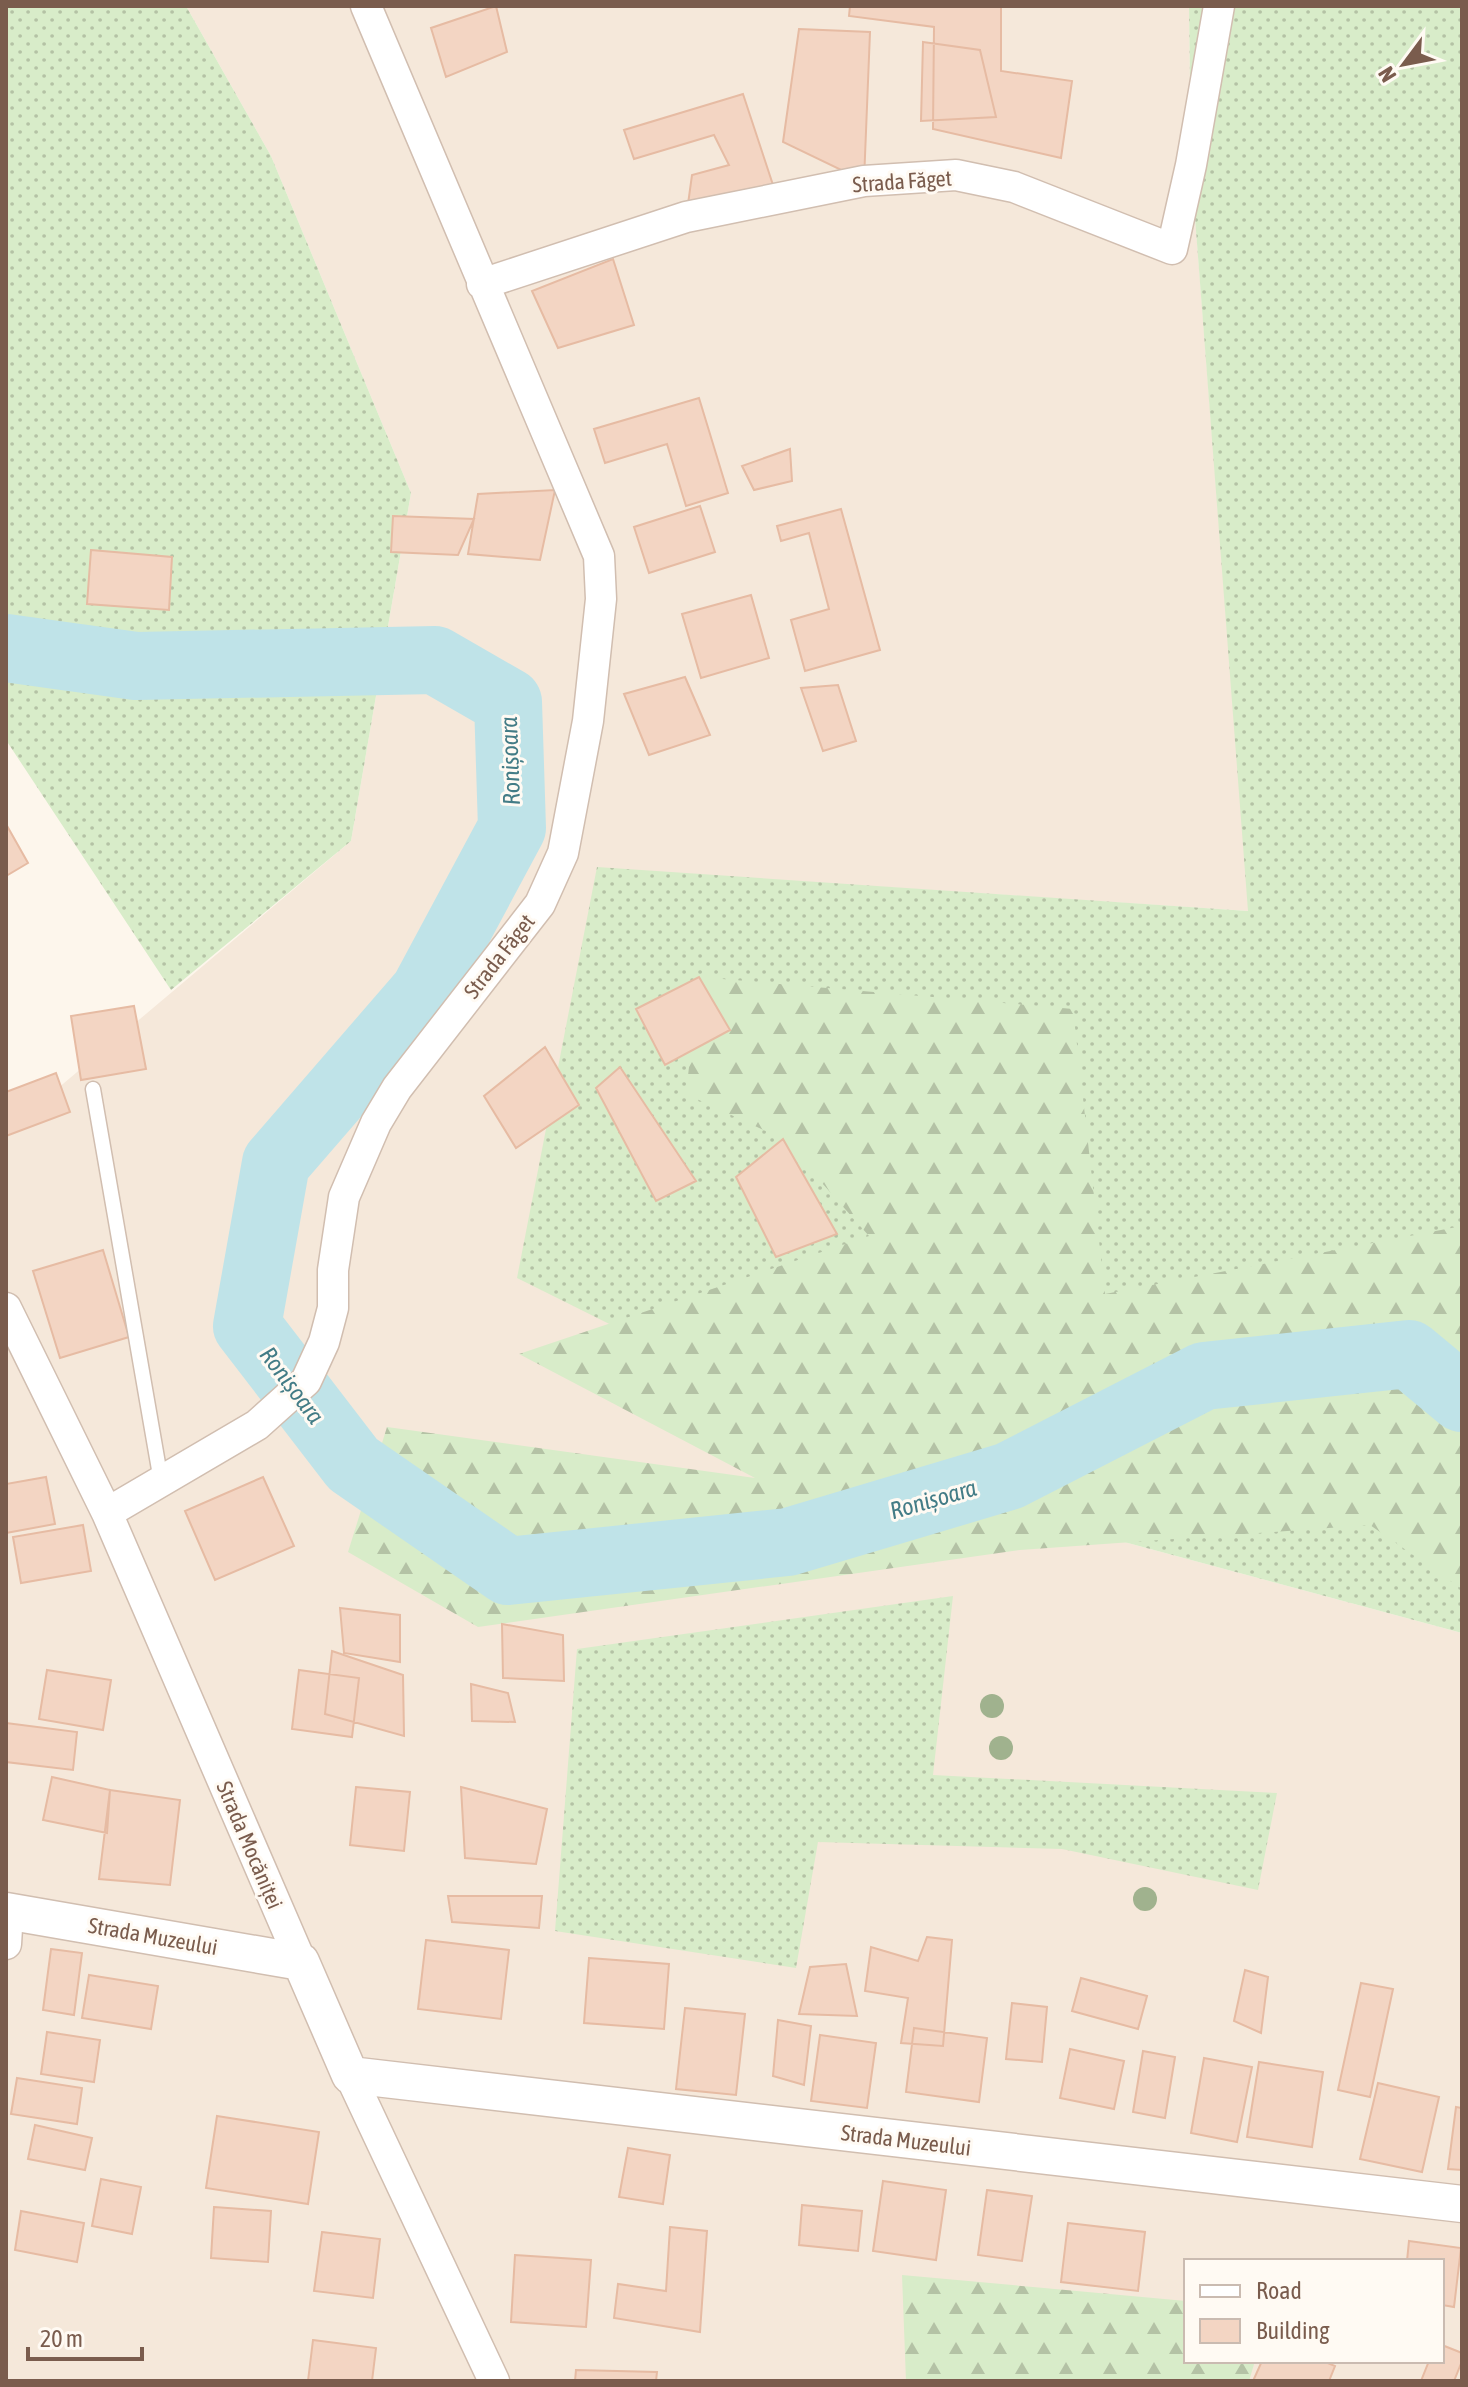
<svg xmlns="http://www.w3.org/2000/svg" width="1468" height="2387" font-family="'Asap Condensed',sans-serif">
<defs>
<pattern id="grass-dots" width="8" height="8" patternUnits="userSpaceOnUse" patternTransform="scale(2)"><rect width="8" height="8" fill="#d8ecc9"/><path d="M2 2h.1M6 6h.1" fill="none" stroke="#b4c2a5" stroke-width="1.8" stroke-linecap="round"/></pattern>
<pattern id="forest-firs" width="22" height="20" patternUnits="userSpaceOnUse" patternTransform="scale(2)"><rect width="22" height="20" fill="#d8ecc9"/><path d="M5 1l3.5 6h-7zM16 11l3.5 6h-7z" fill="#b4c2a5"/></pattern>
</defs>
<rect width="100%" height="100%" fill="#fdf6ec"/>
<!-- residential -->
<path fill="#f5e8da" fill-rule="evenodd" d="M186,6H1189L1191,165L1249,911L597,868L957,1497L1462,1633V2381H6V1132L351,841L411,493L271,156ZM1186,2261H1442V2361H1186Z"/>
<!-- grass -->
<path fill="url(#grass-dots)" d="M6,6H186L271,156L411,493L351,841L171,990L6,740Z
M1189,6H1462V1633L957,1497L517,1278L597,867L1248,911L1191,165Z
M953,1596L933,1775L1277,1793L1258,1890L1062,1849L818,1842L796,1968L555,1931L577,1649Z"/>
<!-- forest -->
<path fill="url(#forest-firs)" d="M699,977L1073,1009L1105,1294L1462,1226V1589L1370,1525L1020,1550L478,1627L348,1552L387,1427L755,1478L519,1354L869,1236L783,1139L686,1094Z
M902,2275L1186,2301V2361H1255L1249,2381H906Z"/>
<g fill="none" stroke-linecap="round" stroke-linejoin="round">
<!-- river -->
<path stroke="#bfe3e8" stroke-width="68" d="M6,648L136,666L435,660L508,702L512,828L424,992L276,1163L247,1326L353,1464L508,1571L788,1542L1009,1476L1204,1376L1409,1354L1462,1398"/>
</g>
<!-- building -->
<path fill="#f3d5c3" stroke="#e6bba3" stroke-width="2" d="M496,6L507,52L446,77L431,28Z
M850,6H1001V71L1072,81L1061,158L933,129L934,27L849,16Z
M799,29L870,32L864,181L783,142Z
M923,42L980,50L996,117L921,121Z
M743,94L774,188L688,204L692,175L729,165L714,135L634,159L624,130Z
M613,259L634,325L558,348L532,291Z
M699,398L728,493L686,506L667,444L605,463L594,429Z
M790,449L792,481L754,490L742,466Z
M555,490L540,560L468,554L478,494Z
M700,506L715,552L649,573L634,527Z
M841,509L880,650L805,671L791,620L829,609L809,533L781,541L777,526Z
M393,516L474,519L458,555L391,552Z
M91,550L172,557L169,610L87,604Z
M751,595L769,658L701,678L682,614Z
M685,677L710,735L649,755L624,694Z
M838,685L856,741L823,751L801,688Z
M6,824L28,863L6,876Z
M699,977L730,1030L665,1065L636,1009Z
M134,1006L146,1069L81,1080L71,1016Z
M545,1047L579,1105L516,1148L484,1096Z
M620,1067L696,1181L656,1201L596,1088Z
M56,1073L70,1112L6,1136V1092Z
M783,1139L837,1234L776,1257L736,1177Z
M103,1250L129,1337L60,1358L33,1271Z
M46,1477L55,1524L6,1533V1484Z
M263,1477L294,1546L215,1580L185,1511Z
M83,1525L91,1571L21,1583L13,1537Z
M340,1608L400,1615V1662L344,1653Z
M502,1624L563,1635L564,1681L503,1678Z
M332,1651L403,1675L404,1736L325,1714Z
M47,1670L111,1680L103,1730L39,1719Z
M299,1670L359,1678L352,1737L292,1729Z
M471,1684L508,1693L515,1722L472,1721Z
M6,1723L77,1732L73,1770L6,1762Z
M52,1777L110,1790L107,1833L43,1820Z
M356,1787L410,1792L404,1851L350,1845Z
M461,1787L547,1809L536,1864L465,1858Z
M110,1790L180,1800L170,1885L99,1879Z
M448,1896H542L539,1928L452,1922Z
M927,1937L952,1940L943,2046L901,2043L908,1998L865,1991L871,1947L918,1961Z
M426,1940L509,1950L501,2019L418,2009Z
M51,1949L82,1953L74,2015L43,2010Z
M589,1958L669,1964L664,2029L584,2023Z
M846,1964L857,2016L799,2014L810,1967Z
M1245,1970L1268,1977L1261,2033L1234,2021Z
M89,1975L158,1986L151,2029L82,2018Z
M1081,1978L1147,1996L1138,2029L1072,2011Z
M1361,1983L1393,1989L1370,2097L1338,2090Z
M1012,2003L1047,2007L1042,2062L1006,2059Z
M685,2008L745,2014L736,2095L676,2089Z
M778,2020L811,2026L804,2085L773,2076Z
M914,2028L987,2038L979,2102L906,2092Z
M47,2032L100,2040L94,2082L41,2074Z
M820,2035L876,2043L867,2108L811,2101Z
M1070,2049L1124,2061L1114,2109L1060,2098Z
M1143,2051L1175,2057L1165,2118L1133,2112Z
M1204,2058L1252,2067L1237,2142L1191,2133Z
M1259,2062L1323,2072L1312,2147L1247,2137Z
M17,2078L82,2088L77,2124L11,2114Z
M1378,2083L1439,2097L1422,2172L1360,2159Z
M1456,2107L1462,2108V2170L1448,2169Z
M217,2116L319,2132L308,2204L206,2188Z
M35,2125L92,2138L85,2170L28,2159Z
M628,2148L670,2155L663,2204L619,2197Z
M101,2179L141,2187L132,2234L92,2226Z
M883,2181L946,2190L936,2260L873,2251Z
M987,2190L1032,2196L1022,2261L978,2255Z
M802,2205L862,2211L858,2251L799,2245Z
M214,2207L271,2211L268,2262L211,2258Z
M21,2211L84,2223L77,2262L15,2250Z
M1068,2223L1145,2232L1138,2291L1061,2282Z
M670,2227L707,2231L700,2332L614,2318L618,2284L666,2291Z
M322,2232L380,2239L373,2298L314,2291Z
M1409,2241L1461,2248L1454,2307L1442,2305V2261H1407Z
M515,2255L591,2260L586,2327L511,2322Z
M313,2340L376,2348L372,2381H308Z
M1442,2345L1462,2353V2361L1454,2381H1421L1429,2361H1442Z
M1262,2361H1323L1335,2366L1329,2381H1253Z
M576,2370L657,2372L656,2381H575Z"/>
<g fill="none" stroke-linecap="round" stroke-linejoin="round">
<defs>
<path id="service" d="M93,1089L161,1481"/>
<path id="minor" d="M482,284L686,217L864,181L956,175L1014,187L1172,249L1191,165L1219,6
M6,1308L107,1513L301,1962
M107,1513L257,1425L306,1381L324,1342L333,1308V1270L344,1197L376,1123L397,1088L540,904L563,853L588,721L601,599L599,556L366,6
M6,1944L8,1912
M350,2075L494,2381"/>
<path id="tertiary" d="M6,1911L301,1962L350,2075L1462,2204"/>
</defs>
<!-- service casing -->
<use href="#service" stroke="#d1beb0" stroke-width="17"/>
<!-- minor casing -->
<use href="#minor" stroke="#d1beb0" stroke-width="33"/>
<!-- tertiary casing -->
<use href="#tertiary" stroke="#d1beb0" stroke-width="39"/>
<!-- service -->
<use href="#service" stroke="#fff" stroke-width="14"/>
<!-- minor -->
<use href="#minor" stroke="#fff" stroke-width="30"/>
<!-- tertiary -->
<use href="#tertiary" stroke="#fff" stroke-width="36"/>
</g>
<!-- trees -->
<g fill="#a0b28e">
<circle cx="992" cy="1706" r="12"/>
<circle cx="1001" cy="1748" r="12"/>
<circle cx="1145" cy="1899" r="12"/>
</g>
<g text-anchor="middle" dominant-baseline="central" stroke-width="6" stroke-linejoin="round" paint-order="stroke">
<!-- street labels -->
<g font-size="22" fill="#7a5c4d" stroke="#fffaf3">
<text transform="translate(902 181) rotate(-4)">Strada Făget</text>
<text transform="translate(499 956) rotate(-52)">Strada Făget</text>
<text transform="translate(250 1845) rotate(67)">Strada Mocăniței</text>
<text transform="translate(153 1936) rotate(10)">Strada Muzeului</text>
<text transform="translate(906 2140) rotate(7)">Strada Muzeului</text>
</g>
<!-- water labels -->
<g font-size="24" font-style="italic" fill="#437c86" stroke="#fffaf3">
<text transform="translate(510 761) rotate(-92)">Ronișoara</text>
<text transform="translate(292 1385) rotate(53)">Ronișoara</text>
<text transform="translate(933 1499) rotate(-16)">Ronișoara</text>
</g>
</g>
<!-- border -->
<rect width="1468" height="2387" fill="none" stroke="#7a5c4d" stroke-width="16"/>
<!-- legend -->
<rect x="1184" y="2259" width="260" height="104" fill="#fffaf3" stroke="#cabbb1" stroke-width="2"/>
<rect x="1200" y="2285" width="40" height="12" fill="#ffffff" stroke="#cabbb1" stroke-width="2"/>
<text x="1256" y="2299" font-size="24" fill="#7a5c4d">Road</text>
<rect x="1200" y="2319" width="40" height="24" fill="#f3d5c3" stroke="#cabbb1" stroke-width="2"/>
<text x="1256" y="2339" font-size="24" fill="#7a5c4d">Building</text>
<!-- north arrow -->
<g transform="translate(1404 64) rotate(238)" stroke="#fffaf3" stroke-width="6" paint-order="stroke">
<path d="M0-6L14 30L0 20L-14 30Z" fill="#7a5c4d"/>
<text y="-12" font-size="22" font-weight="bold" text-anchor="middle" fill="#7a5c4d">N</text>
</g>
<!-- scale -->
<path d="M28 2347v12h114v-12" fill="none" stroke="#7a5c4d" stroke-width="4"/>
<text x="40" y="2347" font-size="24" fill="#7a5c4d" stroke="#fffaf3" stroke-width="6" paint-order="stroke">20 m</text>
</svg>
